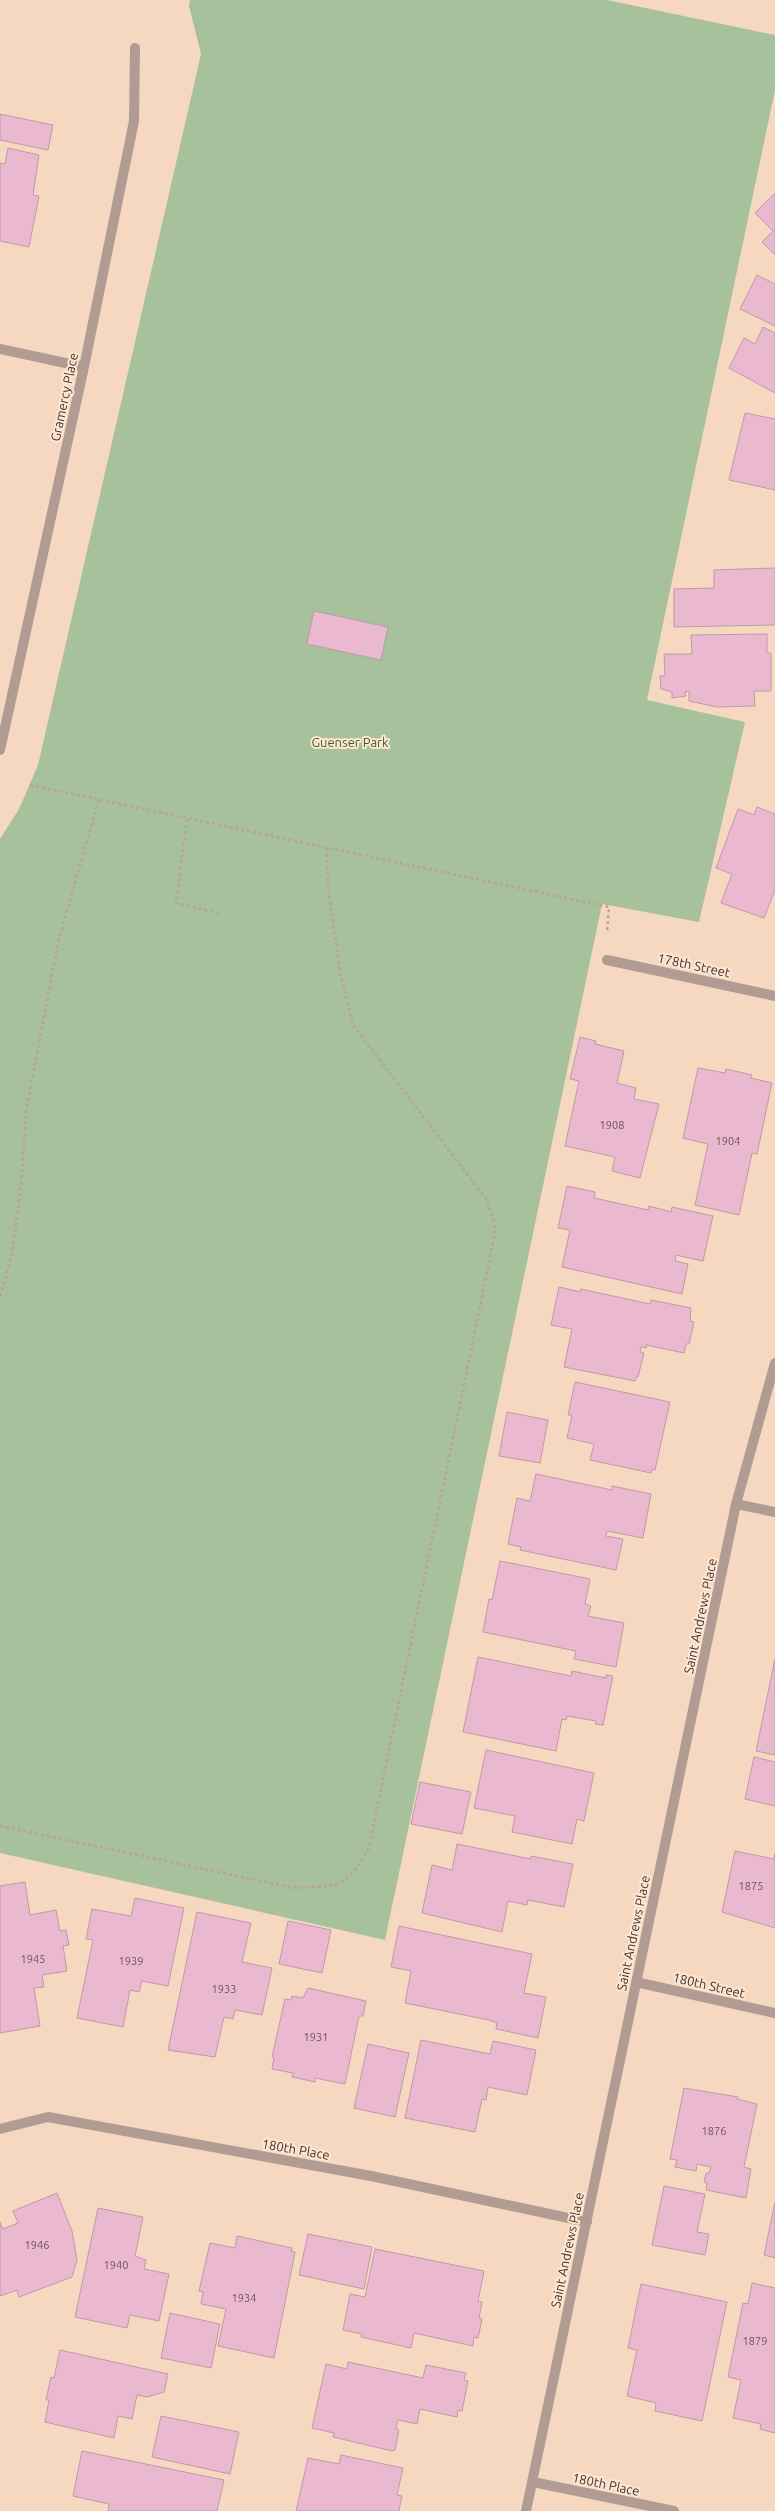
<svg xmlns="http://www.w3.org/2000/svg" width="775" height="2511" font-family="Ubuntu,sans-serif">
<rect width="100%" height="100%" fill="#f6d8c0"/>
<!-- green -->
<path fill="#a6c19c" d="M190,0H607L775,35V90L647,700L745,722L699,922L602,904L385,1940L0,1853V839L19,809L38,765L201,54L189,6Z"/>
<!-- building -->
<path fill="#ebb9cf" stroke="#bd9aa9" d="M0,114L53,125L48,150L0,140Z
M8,148L39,155L33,195L39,196L29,247L0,241V163L5,164Z
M775,193V255L762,242L773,231L755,213Z
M757,275L775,284V326L740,309Z
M763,327L775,333V393L729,368L744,338L755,344Z
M745,413L775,419V490L729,480Z
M775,568V625L674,627V589L714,588V570Z
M314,611L388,627L381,660L307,644Z
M767,634V653H771V691H754L755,706L717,707L689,701V691L685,692L686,696L672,698V692L661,689L660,676H665L664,654H692L691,635Z
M757,807L775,814V890L764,918L721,903L732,874L716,868L738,809L754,815Z
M580,1037L596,1041L595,1044L624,1051L617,1083L636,1088L634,1099L659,1104L640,1178L612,1171L615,1157L565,1146L579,1081L570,1079Z
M698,1068L725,1073L726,1069L752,1075L751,1078L772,1083L757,1154L752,1153L739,1215L695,1205L708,1144L683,1138Z
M567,1186L595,1192L594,1198L648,1210L649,1206L671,1212L672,1207L713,1216L703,1261L676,1255L675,1261L688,1264L682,1294L562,1267L570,1230L558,1228Z
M559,1287L580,1292L581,1289L650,1304L651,1300L691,1308L690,1321L694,1322L689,1344H686L684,1353L646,1345V1348L641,1347L640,1352L644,1353L638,1377H636L635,1381L564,1367L572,1329L551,1325Z
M575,1382L670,1402L655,1470L652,1469L651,1473L590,1460L594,1444L567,1438L572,1415H568Z
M507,1412L548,1420L540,1463L499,1456Z
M536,1474L612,1490V1486L651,1494L643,1538L607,1531L606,1536L623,1539L616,1570L520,1550L521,1547L508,1544L517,1498L530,1501Z
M500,1561L590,1579L585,1604L591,1606L588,1616L624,1623L616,1667L574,1659L576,1651L483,1632L489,1599L492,1600Z
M478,1657L571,1676L572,1671L606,1678V1675L613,1676L603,1725L595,1724L596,1721L567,1716L566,1720L562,1719L556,1751L463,1732Z
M775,1659V1755L756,1751Z
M486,1750L594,1773L584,1821L577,1819L572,1844L512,1832L515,1816L474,1808Z
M754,1757L775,1762V1806L745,1799Z
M420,1782L471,1792L462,1834L411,1824Z
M457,1844L531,1859V1856L573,1864L564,1907L528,1900L527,1905L508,1901L502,1932L422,1913L432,1865L452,1870Z
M735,1851L774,1859L775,1853V1928L722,1912Z
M25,1882L30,1915L56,1910L60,1931L66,1930L69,1945L63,1946L67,1971L42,1975L44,1987L34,1988L40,2026L0,2033V1886Z
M135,1898L184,1908L168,1986L142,1981L139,1992L130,1990L123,2027L77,2018L93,1940L86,1939L92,1909L131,1916Z
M197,1912L251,1923L242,1962L272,1968L262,2015L235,2010L233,2019L224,2017L215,2057L168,2050Z
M288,1921L331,1930L322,1973L279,1964Z
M399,1926L532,1954L524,1993L546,1997L538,2038L496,2029L497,2023L489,2020L405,2003L411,1971L391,1967Z
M308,1988L366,2001L363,2016H359L345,2084L315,2078V2082L292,2077L293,2073L272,2069L274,2058L272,2057L285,1999L291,2000L292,1996L303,1998Z
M421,2040L490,2054L493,2041L536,2050L527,2095L488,2087L486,2100L482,2099L475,2132L405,2118Z
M368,2044L409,2053L395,2117L354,2108Z
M684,2088L738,2097L737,2099L757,2104L744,2167L751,2169L746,2198L706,2190L707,2183L704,2182L706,2173H709L711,2167L697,2164L696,2171L675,2167L677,2160L670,2159Z
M664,2186L705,2194L697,2232L709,2234L705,2255L652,2245Z
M57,2193L72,2231L77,2260L72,2277L19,2297L17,2290L0,2296V2222L3,2229L18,2223L13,2211Z
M775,2202V2258L764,2255Z
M98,2208L143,2217L135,2256L146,2260L144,2269L169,2274L159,2321L130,2315L127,2328L75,2317Z
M308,2234L372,2247L364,2289L299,2275Z
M237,2236L292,2248L291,2251L295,2252L274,2358L218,2346L226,2309L201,2304L203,2292L199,2291L210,2243L235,2248Z
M375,2249L484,2271L478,2301L482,2302L479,2318L482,2319L478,2338L474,2337L473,2346L414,2333L411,2348L361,2337L362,2334L343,2330L350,2294L365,2297Z
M752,2283L775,2288V2433L760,2429L761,2424L733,2418L741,2380L728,2377L743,2303L748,2304Z
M641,2284L727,2302L702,2421L655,2411L656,2403L627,2396L637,2350L628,2348Z
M170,2313L220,2324L211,2368L161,2358Z
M60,2350L168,2374L164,2392L147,2397L137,2395L132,2419L118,2416L114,2438L45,2422L49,2400H46L51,2377L54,2378Z
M348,2362L423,2378L426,2365L466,2373L464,2380L468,2381L462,2411L458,2410L457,2417L420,2409L417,2424L398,2420L396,2429L399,2430L395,2450L392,2451L333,2437L334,2433L312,2428L326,2364L347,2369Z
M161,2416L239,2432L230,2474L152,2457Z
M82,2451L224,2480L217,2511H108L109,2504L73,2496Z
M341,2455L403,2468L397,2495L402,2496L399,2511H296L308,2458L339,2464Z"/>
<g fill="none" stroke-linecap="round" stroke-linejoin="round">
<!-- path -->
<path stroke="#bba390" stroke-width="2.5" stroke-dasharray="3 3" stroke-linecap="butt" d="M30,785L609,907L607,932
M187,819L176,903L218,913
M0,1296L12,1255L22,1177L26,1111L59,938L99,799
M0,1826L294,1888C337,1886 348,1889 369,1847L496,1229L487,1200L353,1025L341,977L328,888L327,848"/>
<!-- minor -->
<path stroke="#b19b93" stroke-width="10" d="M0,349L84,367
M0,750L84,367L134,121L135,48
M607,960L775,996
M736,1504L775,1512
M636,1982L775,2013
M0,2129L48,2117L371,2176L587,2222
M533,2482L674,2511
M526,2511L736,1504L775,1363"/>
</g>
<g text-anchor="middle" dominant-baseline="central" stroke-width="4" stroke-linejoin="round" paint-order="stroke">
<!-- number labels -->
<g font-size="11" fill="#6b5554">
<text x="612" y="1125">1908</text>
<text x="728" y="1141">1904</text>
<text x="751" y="1886">1875</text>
<text x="33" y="1959">1945</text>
<text x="131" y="1961">1939</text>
<text x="224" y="1989">1933</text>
<text x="316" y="2037">1931</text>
<text x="714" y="2131">1876</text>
<text x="37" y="2245">1946</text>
<text x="116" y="2265">1940</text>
<text x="244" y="2298">1934</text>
<text x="755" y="2341">1879</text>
</g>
<!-- street labels -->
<g font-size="13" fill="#40342b" stroke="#ffe6d3">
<text transform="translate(64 397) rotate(-78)">Gramercy Place</text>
<text transform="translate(694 965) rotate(12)">178th Street</text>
<text transform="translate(700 1616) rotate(-78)">Saint Andrews Place</text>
<text transform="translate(633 1933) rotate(-78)">Saint Andrews Place</text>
<text transform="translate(709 1985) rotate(13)">180th Street</text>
<text transform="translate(296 2149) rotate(10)">180th Place</text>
<text transform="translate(567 2250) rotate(-78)">Saint Andrews Place</text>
<text transform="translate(606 2484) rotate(12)">180th Place</text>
</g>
<!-- park labels -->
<g font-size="13" fill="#3c622b" stroke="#ffe6d3">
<text x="350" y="742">Guenser Park</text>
</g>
</g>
</svg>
